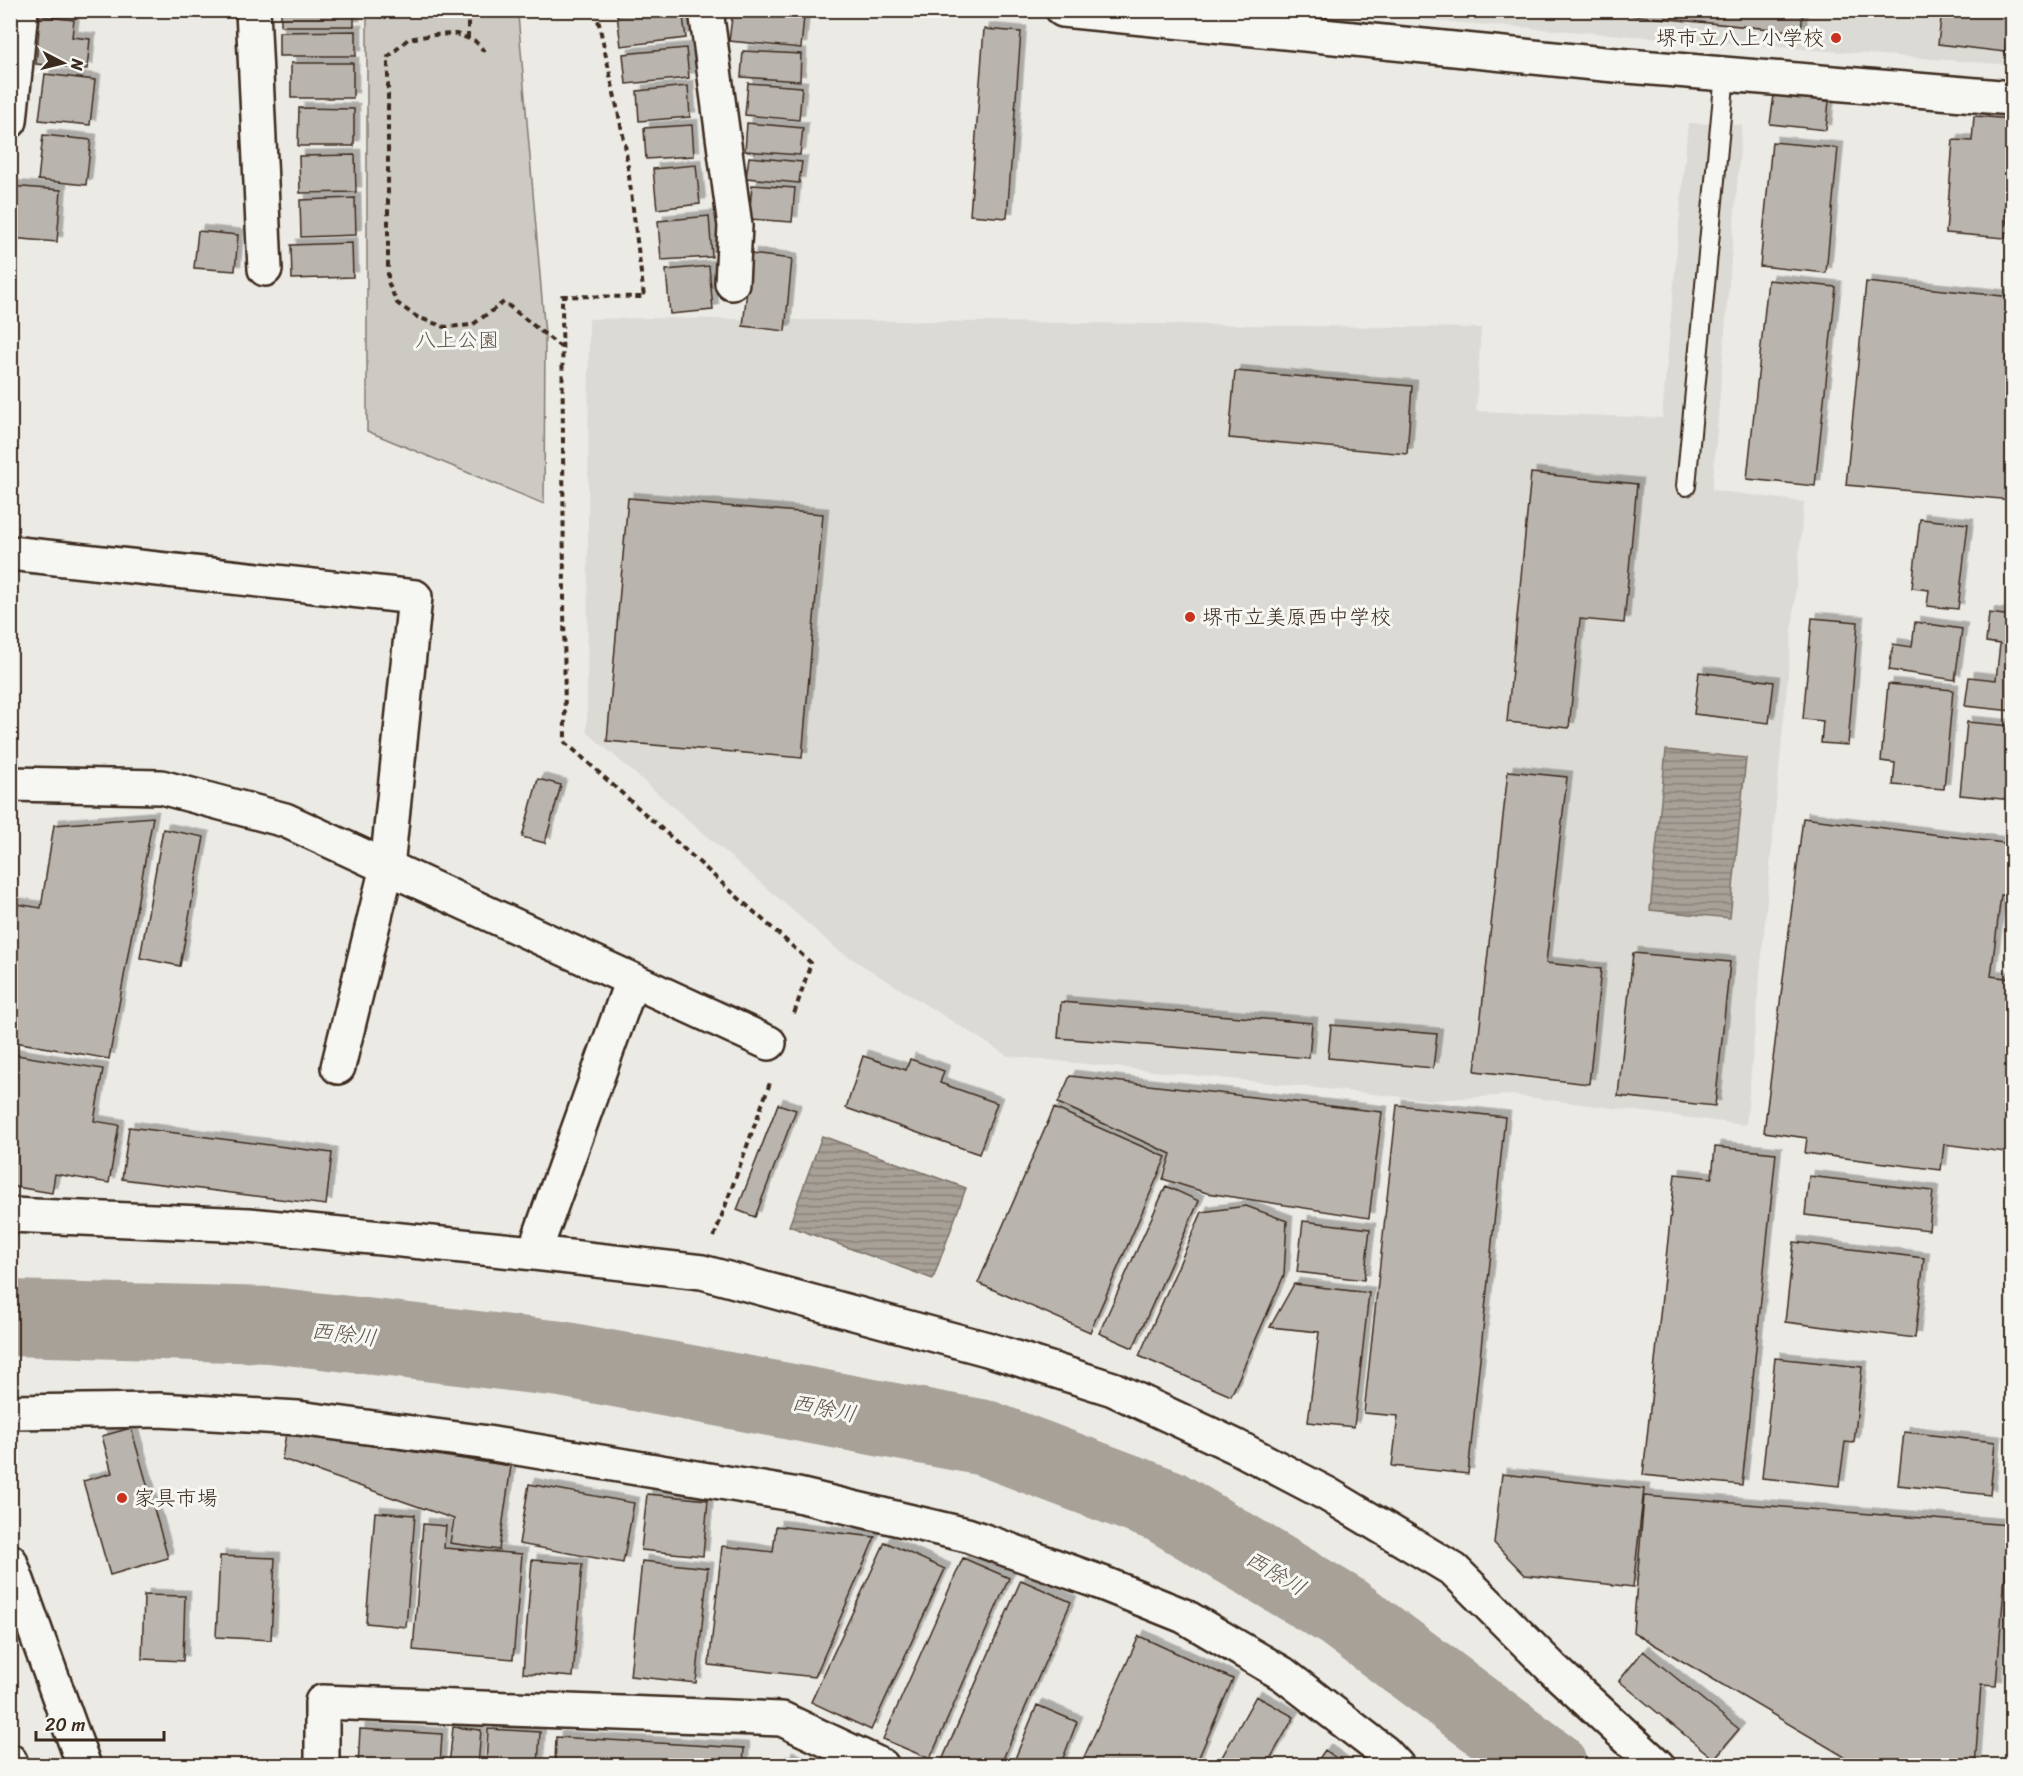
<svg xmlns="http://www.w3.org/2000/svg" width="2023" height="1776" font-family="Sriracha,'Klee One',sans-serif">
<defs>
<pattern id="water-rules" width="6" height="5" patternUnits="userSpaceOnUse" patternTransform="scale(1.5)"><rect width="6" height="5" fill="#a8a198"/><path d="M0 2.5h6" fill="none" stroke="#8a837b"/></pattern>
<filter id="shadow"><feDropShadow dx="5.5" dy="-5.5" stdDeviation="0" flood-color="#0004"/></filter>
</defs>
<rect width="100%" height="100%" fill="#ebeae5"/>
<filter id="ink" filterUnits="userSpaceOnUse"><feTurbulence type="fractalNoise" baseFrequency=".0167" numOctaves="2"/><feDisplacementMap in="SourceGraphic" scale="12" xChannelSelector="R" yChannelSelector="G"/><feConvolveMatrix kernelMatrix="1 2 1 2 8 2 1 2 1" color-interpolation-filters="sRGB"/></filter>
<g filter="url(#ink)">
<!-- built -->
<path fill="#dcdad4" d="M1307,11H2012V65Z
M1688,123L1742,125L1712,490L1804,502L1746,1125L1511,1095L1432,1100L1008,1056L838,950L587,732L589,319L646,318L1481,328L1476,411L1662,418Z"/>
<!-- green -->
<path fill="#cdcac4" stroke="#847a71" stroke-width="1.5" d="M367,13L518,15L545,335L544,504L367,431Z"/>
<!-- water -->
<path fill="url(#water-rules)" stroke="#7c7167" stroke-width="1.5" d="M1666,750L1746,758L1730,918L1650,910Z
M822,1136L966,1188L933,1279L789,1226Z"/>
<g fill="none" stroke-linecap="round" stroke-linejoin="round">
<!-- river -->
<path stroke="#a8a198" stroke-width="76" d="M10,1318L271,1325L561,1359L985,1438L1165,1506L1341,1611L1549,1766"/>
</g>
<!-- building -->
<path fill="#bab4ae" stroke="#3b2a1e" stroke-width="1.5" filter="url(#shadow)" d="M281,10H354V26H281Z
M651,10H682L686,38L621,46L617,15Z
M733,10L804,17L801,48L729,41Z
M1577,10H1803L1801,32Z
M1942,10H2009L2005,52L1938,44Z
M40,16L74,20L72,37L90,39L87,69L36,64Z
M984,29L1021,32L1007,218L970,215Z
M356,31V56H279V32Z
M686,48L689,78L626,84L623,54Z
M743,51L801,54L800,81L741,77Z
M291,63H353V98H291Z
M45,74L95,80L90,125L39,120Z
M748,83L802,87L799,120L745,115Z
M688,86L690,117L639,121L637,91Z
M1774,95L1829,101L1826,130L1770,124Z
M299,108L354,109V146H298Z
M1974,116L2012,119V141L2005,238L1946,233L1953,140L1972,141Z
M747,123L803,128L800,155L745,151Z
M692,125L694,156L646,159L644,128Z
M43,135L91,140L86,185L38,180Z
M1772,142L1838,148L1826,273L1760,266Z
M355,155L356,192L300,193L299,156Z
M749,157L802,162L799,183L746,178Z
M696,165L700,204L657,209L653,169Z
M752,185L795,188L792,222L749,219Z
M10,186L61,190L57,242L10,238Z
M355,198L356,235L301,237L300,200Z
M709,216L712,257L661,260L658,221Z
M198,231L238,235L235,271L194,268Z
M352,243L353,277L292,279L291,245Z
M751,254L792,259L785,331L743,326Z
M709,266L713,310L670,314L666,270Z
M1768,280L1836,287L1815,486L1747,479Z
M1866,282L2012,297V350L2009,389H2012V500L1846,485Z
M1235,371L1412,386L1407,454L1229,438Z
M1531,473L1637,484L1624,623L1580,619L1569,728L1507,722Z
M628,498L823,514L802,758L607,741Z
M1920,519L1968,524L1958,609L1927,606L1929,590L1912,588Z
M2012,543V605L2006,604Z
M1989,613L2012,616V711L1965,706L1969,677L1996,680L2000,644L1986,642Z
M1812,618L1858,622L1848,745L1821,743L1823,721L1803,719Z
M1915,622L1962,629L1955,680L1889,670L1893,644L1912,647Z
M1699,672L1774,682L1769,723L1694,714Z
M1888,684L1953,690L1944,789L1893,785L1895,763L1881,761Z
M1967,722L2012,726V800L1960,795Z
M1508,771L1567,777L1546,963L1601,969L1589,1084L1475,1071Z
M538,779L561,785L545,843L522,837Z
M153,817L109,1059L10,1041V903L41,908L54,825Z
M1803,818L2012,844V896L2001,895L1991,976L2012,979V1153L1944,1144L1941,1170L1805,1153L1807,1138L1764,1132Z
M163,829L204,837L180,966L140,958Z
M1633,953L1730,962L1715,1106L1618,1096Z
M1061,1002L1312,1023L1309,1058L1058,1038Z
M1331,1025L1437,1034L1433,1068L1328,1058Z
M10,1054L103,1069L94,1121L119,1125L109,1183L55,1174L52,1193L10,1186Z
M863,1056L906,1070L910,1059L944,1071L940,1083L997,1103L979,1154L846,1108Z
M1070,1076L1382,1112L1369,1218L1207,1193L1163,1179L1171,1154L1058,1103Z
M778,1104L796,1110L755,1217L737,1210Z
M1397,1105L1505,1117L1468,1474L1392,1466L1398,1416L1364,1413Z
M1054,1108L1166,1157L1090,1332L978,1283Z
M129,1127L332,1153L326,1205L122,1179Z
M1715,1147L1776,1153L1742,1485L1643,1475L1675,1174L1712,1178Z
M1809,1176L1933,1191L1929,1230L1805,1215Z
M1166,1186L1199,1201L1133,1348L1099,1333Z
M1246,1206L1287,1221L1284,1275L1231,1396L1139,1356L1202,1212Z
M1303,1221L1370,1229L1364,1280L1297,1272Z
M1794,1242L1924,1258L1915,1338L1785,1322Z
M1294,1284L1369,1293L1354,1427L1308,1422L1319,1332L1270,1327Z
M1775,1358L1862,1367L1854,1443L1845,1442L1839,1486L1762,1478Z
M131,1428L168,1558L110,1575L83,1481L112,1473L102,1436Z
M1904,1432L1995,1442L1990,1495L1898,1485Z
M286,1433L511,1466L499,1550L450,1543L454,1519L282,1459Z
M1502,1474L1644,1489L1633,1587L1525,1575L1494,1543Z
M529,1484L634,1503L623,1563L519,1544Z
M647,1494L708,1500L703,1556L641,1550Z
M1644,1496L2009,1525L1996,1686L1981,1685L1975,1766H1860L1633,1632Z
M375,1512L415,1515L406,1627L366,1623Z
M423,1524L446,1526L444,1548L522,1554L513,1659L413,1650Z
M776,1526L875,1537L815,1677L709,1665L722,1546L773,1552Z
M885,1542L945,1569L871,1730L811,1702Z
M220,1556L275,1558L271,1640L216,1637Z
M963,1558L1009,1578L930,1759L883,1739Z
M532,1560L582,1564L573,1677L523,1673Z
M642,1561L708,1568L696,1683L630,1676Z
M1021,1580L1071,1602L1000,1766H942L940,1765Z
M144,1595L185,1596L183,1661L142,1659Z
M1139,1636L1233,1679L1195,1766H1080Z
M1643,1651L1739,1729L1714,1759L1619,1681Z
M1256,1696L1294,1717L1266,1766H1217Z
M1037,1705L1077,1722L1060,1766H1012Z
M453,1727L481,1730L478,1766H449Z
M360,1729L442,1734L440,1766H358Z
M488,1729L540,1732L538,1766H486Z
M556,1737L744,1748L743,1766H555Z
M1325,1750L1347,1766H1314Z
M787,1757L806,1766H783Z"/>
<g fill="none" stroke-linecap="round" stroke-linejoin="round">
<defs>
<path id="service" d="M1686,486L1725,74"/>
<path id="minor" d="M253,10L265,269
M706,10L735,226L732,283
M1063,10L1604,64L2012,98
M10,121L21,10
M10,553L415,597L387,867L338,1067
M10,784L161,787L285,820L769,1043
M10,1215L249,1225L534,1253L702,1272L987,1349L1113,1389L1235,1446L1327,1494L1454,1570L1552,1668L1658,1766
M534,1253L632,980
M10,1412L159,1410L298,1418L481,1442L798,1495L967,1535L1102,1583L1184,1616L1283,1674L1384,1752L1397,1766
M322,1766V1702L782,1719L882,1766"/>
<path id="primary" d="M10,1561L84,1766"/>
<path id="motorway" d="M10,1761L12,1766"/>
</defs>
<!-- service casing -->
<use href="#service" stroke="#3b2a1e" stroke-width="22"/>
<!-- minor casing -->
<use href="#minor" stroke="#3b2a1e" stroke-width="38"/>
<!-- primary casing -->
<use href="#primary" stroke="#3b2a1e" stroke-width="38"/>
<!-- motorway casing -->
<use href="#motorway" stroke="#3b2a1e" stroke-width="38"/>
<!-- path -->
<path stroke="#3b2a1e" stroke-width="4" stroke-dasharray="6 4.5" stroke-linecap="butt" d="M596,10L625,144L644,297L562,296L565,742L811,963L794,1014
M468,39V10
M485,52L475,41L456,34L434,35L408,39L388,57V282L397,303L417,317L445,327L472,325L504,302L562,348
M714,1237L771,1080
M10,1358L16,1375"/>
<!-- service -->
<use href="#service" stroke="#f6f6f2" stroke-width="18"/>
<!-- minor -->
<use href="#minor" stroke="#f6f6f2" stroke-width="33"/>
<!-- primary -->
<use href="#primary" stroke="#f6f6f2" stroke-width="33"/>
<!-- motorway -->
<use href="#motorway" stroke="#f6f6f2" stroke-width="33"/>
</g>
</g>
<!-- markers -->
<g fill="#c8321e" stroke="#f6f6f2" stroke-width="2">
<circle cx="1836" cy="38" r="6"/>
<circle cx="1190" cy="617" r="6"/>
<circle cx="122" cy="1498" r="6"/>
</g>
<g text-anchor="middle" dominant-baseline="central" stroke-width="6" stroke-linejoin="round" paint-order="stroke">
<!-- poi labels -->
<g font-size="21" fill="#3b2a1e" stroke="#f6f6f2" text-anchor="start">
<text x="1824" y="38" text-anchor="end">堺市立八上小学校</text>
<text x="1202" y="617">堺市立美原西中学校</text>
<text x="134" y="1498">家具市場</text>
</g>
<!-- park labels -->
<g font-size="21" fill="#605248" stroke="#f6f6f2">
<text x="457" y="340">八上公園</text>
</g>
<!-- water labels -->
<g font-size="22" font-style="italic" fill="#615449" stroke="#f6f6f2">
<text transform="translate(344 1334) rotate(7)">西除川</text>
<text transform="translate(824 1408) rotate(11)">西除川</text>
<text transform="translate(1276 1573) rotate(31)">西除川</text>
</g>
</g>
<!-- margin -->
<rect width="2023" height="1776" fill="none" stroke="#f6f6f2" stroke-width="36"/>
<rect x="18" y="18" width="1987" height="1740" fill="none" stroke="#3b2a1e" stroke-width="2" filter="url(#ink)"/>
<!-- north arrow -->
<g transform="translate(63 63) rotate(97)" stroke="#f6f6f2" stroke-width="4.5" paint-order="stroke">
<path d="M0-4.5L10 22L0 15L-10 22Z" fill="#3b2a1e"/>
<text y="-9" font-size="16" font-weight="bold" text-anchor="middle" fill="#3b2a1e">N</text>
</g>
<!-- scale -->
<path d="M36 1731v9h128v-9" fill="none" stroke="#3b2a1e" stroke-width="3"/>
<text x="45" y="1731" font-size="18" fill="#3b2a1e" stroke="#f6f6f2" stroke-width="4.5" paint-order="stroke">20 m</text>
</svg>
